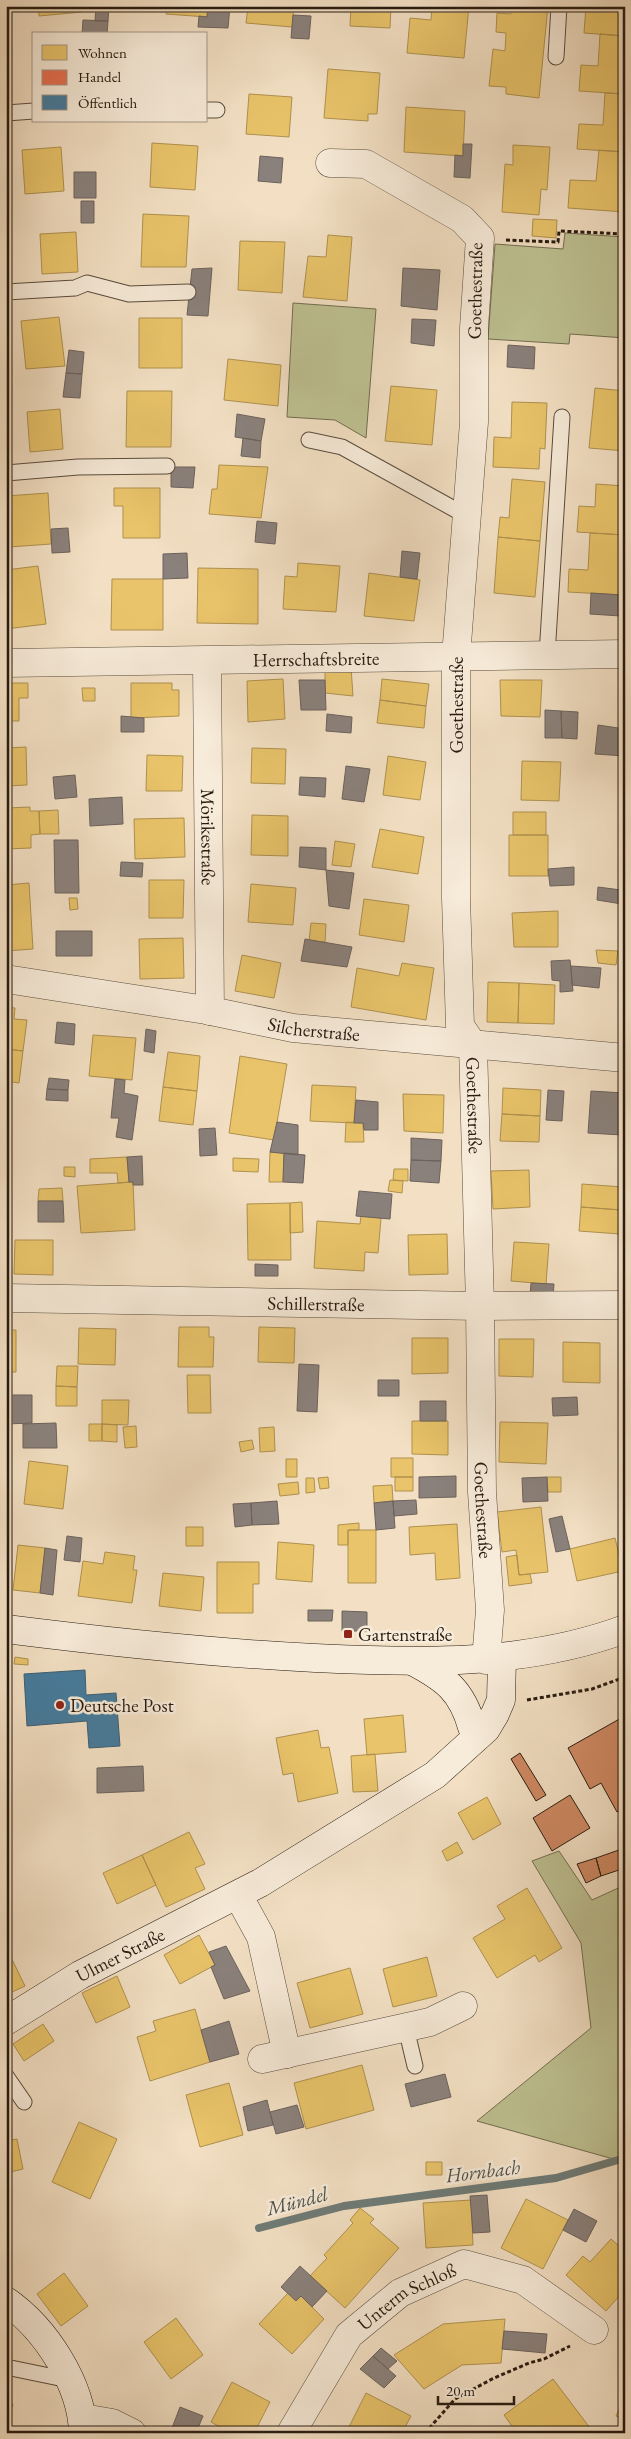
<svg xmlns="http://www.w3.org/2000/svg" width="631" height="2439" font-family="'EB Garamond',serif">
<rect width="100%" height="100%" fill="#f3e0c4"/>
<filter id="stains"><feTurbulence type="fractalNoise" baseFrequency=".004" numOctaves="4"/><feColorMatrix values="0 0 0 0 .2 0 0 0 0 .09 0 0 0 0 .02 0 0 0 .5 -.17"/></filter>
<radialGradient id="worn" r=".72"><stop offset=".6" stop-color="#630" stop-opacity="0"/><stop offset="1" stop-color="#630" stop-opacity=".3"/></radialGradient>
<!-- green -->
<path fill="#bec192" stroke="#726e51" d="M565,233L625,237V338L570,334L569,344L488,339L495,244L563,249Z
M293,303L376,309L366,438L335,420L287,417Z
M559,1851L592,1900L625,1885V2168L617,2160L477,2121L591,2028L581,1943L532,1861Z"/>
<!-- homes -->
<path fill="#e9c46a" stroke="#af914f" d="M39,6H81L82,12L39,16Z
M167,6H208L207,17L166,14Z
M248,6H294L292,27L246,23Z
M351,6H391L390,28L350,26Z
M432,6H469L464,58L407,53L410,18L431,20Z
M511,6H548L539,98L506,94V87L489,86L493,49L505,51L506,33L496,32L497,13L511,14Z
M586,6H625V36L584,33Z
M600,34L625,36V94L579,91L581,65L598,66Z
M328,69L380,73L377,114H368V121L324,118Z
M605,93L625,94V152L577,149L579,124L603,125Z
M249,94L292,97L289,137L246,134Z
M406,107L465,111L463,156L404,152Z
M152,143L198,146L195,190L150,187Z
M513,145L550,147L547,190L541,189L539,215L502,212L505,164L513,165Z
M61,147L64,191L25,194L22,150Z
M599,150L625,152V212L568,208L570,180L596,181Z
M143,214L189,216L186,267H141Z
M533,219L557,220L556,238L532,236Z
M76,232L78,272L42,274L40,234Z
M328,235L352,237L347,301L303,297L308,256L326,257Z
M240,241L285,242L282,293L238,290Z
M59,317L65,366L26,369L21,321Z
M139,318H182V368H139Z
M228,359L281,365L278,406L224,400Z
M391,386L437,390L432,445L385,441Z
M595,388L625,391V451L589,448Z
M127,391H172L171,447H126Z
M512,402L547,403L545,449L540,448L539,469L493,467L494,437L511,438Z
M60,409L63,449L30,452L27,412Z
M219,465L268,467L261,518L209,514L212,489H217Z
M512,479L545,482L540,541L498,537L500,517L509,518Z
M596,484L625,486V535L577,532L579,506L595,507Z
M114,488H160V538H123V506H114Z
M48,493L51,544L9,547L6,496Z
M590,533L625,535L622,595L568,592L569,569L588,570Z
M498,537L540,541L535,597L494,593Z
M298,563L340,566L336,612L283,609L285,576L297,577Z
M38,566L46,624L6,629V570Z
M198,568L258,569V624L197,623Z
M369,573L420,580L414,621L364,616Z
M112,579H163V630H111Z
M325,667H351L353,696L325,693Z
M283,679L285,719L248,722L247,681Z
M382,679L429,684L426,706L380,700Z
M500,680H542L540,717L501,716Z
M6,683H28V698H19V721H6Z
M131,683H172V690H179V716L131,718Z
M82,688H95V701H83Z
M380,700L426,706L424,728L377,723Z
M26,747L27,785L6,786V748Z
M252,748L286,749L285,784L251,783Z
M147,755L183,756L182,791H146Z
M388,756L426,762L420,800L383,795Z
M522,761L561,762L559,801L521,800Z
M30,807V811H39L40,834L31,835V848L6,849V808Z
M58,810L59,834H40L39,811Z
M513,812H546V835H513Z
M252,815L288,816V856L251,855Z
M184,818L185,857L135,859L134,819Z
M380,829L424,837L418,874L372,867Z
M509,835H548V876H509Z
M335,841L355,844L351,867L332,865Z
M149,880H184L183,918H149Z
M29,883L33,949L6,951V885Z
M251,884L296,888L293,925L248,922Z
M69,898H77L78,909L70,910Z
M364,899L409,905L404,942L359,935Z
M558,911V947H514L512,913Z
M311,923L326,924L325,942L309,941Z
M625,924V955H621Z
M183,938L184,978L140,979L139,939Z
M596,950L618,951L616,965L598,963Z
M242,955L281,963L274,998L235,991Z
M402,963L434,968L426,1020L351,1007L357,968L399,976Z
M488,982L519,983L518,1023L487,1022Z
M519,983L555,985L554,1024L518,1023Z
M6,1007L15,1008L14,1019L27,1020L23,1051L6,1049Z
M93,1035L136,1038L132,1080L89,1076Z
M6,1049L23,1051L19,1083L6,1081Z
M168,1052L200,1056L197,1091L163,1087Z
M240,1056L287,1064L274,1140L229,1133Z
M312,1085L356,1087L354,1123L310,1121Z
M163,1087L197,1091L193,1125L159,1121Z
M503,1088L541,1090L540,1116L502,1114Z
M403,1094L444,1095L443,1133L404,1131Z
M6,1108H11L6,1147Z
M502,1114L540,1116L539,1142L500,1141Z
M346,1122L363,1123L364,1142H345Z
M270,1152L284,1153L283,1182H269Z
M127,1157L129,1182L118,1183L117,1173H90V1159Z
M233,1158L259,1159L258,1172L233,1171Z
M64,1167H75V1177L64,1176Z
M394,1169H408V1181L393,1180Z
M529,1170L530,1207L493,1209L491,1171Z
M390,1180L403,1181L402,1193L388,1191Z
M133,1182L135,1230L81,1233L77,1186Z
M582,1184L623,1187L621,1210L581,1207Z
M62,1188L63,1201H38L39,1189Z
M302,1202L303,1232L290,1233V1203Z
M290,1203L291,1260H248L247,1204Z
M581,1207L621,1210L620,1234L579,1231Z
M361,1216L381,1218L378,1253L365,1252L364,1271L314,1268L317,1221L360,1224Z
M447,1234L448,1274L409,1275L408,1235Z
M15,1240H53V1275L14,1274Z
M514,1242L549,1244L546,1284L511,1281Z
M179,1327H209V1337H214L213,1367H178Z
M259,1327L295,1328L294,1363L258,1362Z
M79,1328L116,1329L115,1365L78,1364Z
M6,1330H16V1372H6Z
M412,1338H448V1373L412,1374Z
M499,1339H534L533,1377L499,1376Z
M563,1342L600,1343V1383L563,1382Z
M57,1366H78L77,1387L56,1386Z
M187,1375H210L211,1413H188Z
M56,1386L77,1387V1406H56Z
M102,1400H129L128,1425L102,1424Z
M412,1421H448V1455L412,1454Z
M500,1422L548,1423L546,1464L499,1462Z
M89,1424H102V1441H89Z
M102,1424L117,1425V1442L102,1441Z
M136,1426L137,1447L125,1448L123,1427Z
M274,1427L275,1451L260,1452L259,1428Z
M252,1440L254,1449L241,1452L239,1442Z
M391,1458H413V1477H391Z
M286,1459H297V1477H286Z
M29,1461L68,1466L63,1509L24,1504Z
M328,1477L329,1488L320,1489L318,1478Z
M395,1477H413V1491H395Z
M547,1477H561V1492H548Z
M306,1478H314L315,1492L306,1493Z
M298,1482L299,1494L280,1496L278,1484Z
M392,1485L393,1501L374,1503L373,1486Z
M541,1507L548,1572L519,1575L516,1550L502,1552L497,1512Z
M359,1523V1530H348V1545H338V1525Z
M457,1524L460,1578L436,1580L435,1553L410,1555L409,1527Z
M186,1527H203V1546H186Z
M348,1530H376V1583H348Z
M615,1538L623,1571L577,1581L570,1549Z
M278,1542L314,1545L312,1582L276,1579Z
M18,1545L45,1548L40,1593L13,1590Z
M105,1552L135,1556L133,1570H137L132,1603L78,1596L83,1561L103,1564Z
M517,1555L519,1575L530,1574L532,1583L509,1586L506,1557Z
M217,1562H259V1584H253V1613H217Z
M163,1573L204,1577L201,1611L159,1606Z
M15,1657L28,1659V1665L14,1664Z
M403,1715L406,1752L367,1755L364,1719Z
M318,1730L321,1748L329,1747L338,1793L298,1802L293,1773L283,1775L276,1738Z
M375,1754L378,1791L353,1792L351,1756Z
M487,1797L501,1824L473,1840L458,1813Z
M189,1832L205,1864L195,1868L205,1889L166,1907L142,1855Z
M457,1842L463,1853L447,1861L442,1851Z
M142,1855L156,1885L117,1904L103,1873Z
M527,1888L562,1948L539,1962L535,1955L497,1978L473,1938L505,1919L497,1906Z
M199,1935L215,1965L180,1984L164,1955Z
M6,1947L25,1986L6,1995Z
M427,1957L437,1996L393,2007L383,1969Z
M350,1968L363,2014L310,2028L297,1983Z
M117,1976L130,2007L96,2023L82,1993Z
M195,2009L210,2062L150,2081L137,2037L156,2031L153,2021Z
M43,2024L54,2041L24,2061L13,2044Z
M362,2065L374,2110L306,2129L294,2083Z
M229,2083L243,2135L200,2147L186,2095Z
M79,2122L117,2139L90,2199L52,2182Z
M17,2139L23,2169L6,2173V2141Z
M426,2162H442V2175H426Z
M526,2199L568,2220L543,2269L501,2248Z
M471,2200L473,2245L426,2248L423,2203Z
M360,2208L374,2219L370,2223L399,2248L345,2308L310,2276L327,2258L324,2255L353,2223L350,2220Z
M611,2239L625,2251V2295L622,2293L606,2311L566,2275L583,2256L590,2262Z
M64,2273L88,2306L61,2326L37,2294Z
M288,2293L296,2301L301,2296L324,2319L292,2354L259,2324Z
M176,2318L203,2355L171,2379L144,2342Z
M505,2319L501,2363L462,2365L424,2389L394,2355L443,2324Z
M553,2379L590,2428L584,2433H517L504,2415Z
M232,2382L270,2402L254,2433H231L211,2422Z
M366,2393L411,2416L402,2433H346Z
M625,2396V2420L616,2416Z"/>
<!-- shops -->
<path fill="#e76f51" stroke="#ad563e" d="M6,2402L13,2404L6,2427Z"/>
<!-- public -->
<path fill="#457b9d" stroke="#3c5e73" d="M85,1670L86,1695L116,1693L120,1746L89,1748L87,1721L27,1726L24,1674Z"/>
<!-- industry -->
<path fill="#8a817c" stroke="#6c625c" d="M96,6H109L108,21H95Z
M208,6H230L228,28L198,27L199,16L207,17Z
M293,15L311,16L309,39L291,38Z
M83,20L108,21L107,34H82Z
M463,144H472L470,178L454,177L455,155L463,156Z
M260,156L283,158L281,183L258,181Z
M74,172H96V198H74Z
M81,201H94V223H81Z
M212,268L208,316L187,315L192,269Z
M403,268L440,270L437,310L401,306Z
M412,319L436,320L434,346L411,343Z
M508,345L535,347L534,369L507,367Z
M69,350L84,352L82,374L66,373Z
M66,373L82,374L80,398L63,397Z
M237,414L265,419L261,441L235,437Z
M243,438L261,441L260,458L241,456Z
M171,467H195L193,488L171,487Z
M257,521L277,523L275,544L255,542Z
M68,528L70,552L52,553L51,529Z
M402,551L420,553L417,579L400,577Z
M187,553L188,578L163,579V554Z
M591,593L622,595L621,616L590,614Z
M299,680H325L326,710H301Z
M545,710L561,711L562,738H545Z
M561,711L578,712L577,739L562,738Z
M327,714L352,717L351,733L326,731Z
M121,716L144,718V732H121Z
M598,725L625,729V756L595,754Z
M346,766L370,769L364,802L342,799Z
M75,775L77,797L55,799L53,777Z
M300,777L326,778L325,797L299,795Z
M122,797L123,824L90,826L89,799Z
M54,840H78L79,893H55Z
M300,847L326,848V870L299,867Z
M121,862L143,863L142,877L120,876Z
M574,867V885L550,886L548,869Z
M326,870L354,873L349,909L329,906Z
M598,887L621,890L622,904L597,900Z
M56,931H92V956H56Z
M305,939L352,947L347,967L301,961Z
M570,960L573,991L560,992V981L552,980L551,961Z
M571,966L601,968L599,988L572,985Z
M57,1022L75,1024L74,1045L55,1043Z
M146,1029L156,1031L154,1053L144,1051Z
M49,1078L69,1080L68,1090L47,1089Z
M115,1079L125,1080L124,1093L138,1096L132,1140L116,1137L119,1118H111Z
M47,1089L68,1090V1101L46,1100Z
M548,1090L564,1091L562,1121L546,1120Z
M591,1091L624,1093L622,1135L588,1133Z
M356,1100L378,1102V1130H364L363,1123H354Z
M623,1112H625V1135H622Z
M277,1122L298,1125V1155L270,1152Z
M215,1128L217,1155L200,1156L199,1129Z
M411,1138L442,1140L441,1161L411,1160Z
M284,1153L305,1155L303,1183L283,1182Z
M142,1156L143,1185H133V1182H129L127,1157Z
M411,1160L441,1161L439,1183L410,1181Z
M359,1191L392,1194L390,1219L356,1216Z
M38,1201H63L64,1222H38Z
M255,1264L278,1265V1276H255Z
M531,1283L554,1284L553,1297L530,1296Z
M299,1364L319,1365L317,1412L297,1411Z
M378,1380H399V1396H378Z
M6,1395H32V1423L6,1424Z
M577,1397L578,1415L553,1416L552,1398Z
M420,1401H446V1421H420Z
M56,1423L57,1448H23V1424Z
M456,1476V1497L419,1498V1477Z
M547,1477L548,1501L523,1502L522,1478Z
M416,1500L417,1514L394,1516L393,1501Z
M277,1501L279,1524L252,1525L251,1503Z
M393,1501L395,1528L376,1530L374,1503Z
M251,1503L252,1525L235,1527L233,1504Z
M562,1516L570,1549L556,1552L549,1519Z
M67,1536L82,1538L80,1562L64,1560Z
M45,1548L57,1550L53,1595L40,1593Z
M308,1610H333L332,1621H308Z
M342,1611L367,1612V1631H342Z
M143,1766L144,1791L97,1793V1768Z
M226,1946L250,1991L224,1999L211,1967L215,1965L209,1952Z
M229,2021L239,2054L210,2062L201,2030Z
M445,2074L451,2097L411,2107L405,2084Z
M267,2100L273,2125L248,2131L243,2107Z
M297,2105L304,2127L276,2134L270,2112Z
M487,2195L490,2232L473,2233L470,2196Z
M574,2209L597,2221L586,2242L563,2230Z
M300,2266L327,2291L312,2307L301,2296L296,2301L281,2287Z
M504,2331L547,2334L545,2353L502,2349Z
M381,2348L397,2361L388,2369L373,2356Z
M373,2356L396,2376L384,2388L360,2369Z
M180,2407L203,2416L196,2433H183L172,2428Z"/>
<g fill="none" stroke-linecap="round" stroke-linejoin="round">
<!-- stream -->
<path stroke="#6e7b77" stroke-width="8" d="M259,2228L344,2206L556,2178L625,2158"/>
</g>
<!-- building -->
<path fill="#cf8862" stroke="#271a10" d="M623,1717L625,1721V1807L617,1812L601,1783L590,1789L568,1748Z
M520,1753L546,1795L536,1801L511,1759Z
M570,1795L590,1828L552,1851L533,1818Z
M619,1850L625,1868L601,1876L596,1858Z
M596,1858L601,1876L586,1883L577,1864Z"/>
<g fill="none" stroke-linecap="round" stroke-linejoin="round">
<defs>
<path id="lane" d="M556,57L559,6
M206,110H217
M6,113L34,111
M6,292L75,288L87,283L129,294L188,292
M309,440L342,447L465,515
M6,473L78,467L167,466
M547,655L562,417
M406,2028L415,2066
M6,2076L24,2102
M6,2367L69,2380"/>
<g id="street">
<path id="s1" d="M330,163L366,164L462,219L480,238L474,328V422L456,657V898L460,1026L473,1045L480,1306L482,1492L490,1610L486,1660"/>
<path id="s2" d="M207,662L210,1011"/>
<path id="s3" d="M6,663L625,654"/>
<path id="s4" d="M6,979L206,1010L293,1028L625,1058"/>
<path id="s5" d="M6,1298L480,1306L625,1305"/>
<path d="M238,1895L261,1937L287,2054"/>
<path d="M262,2059L430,2022L463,2006"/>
<path d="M83,2418L112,2423L132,2433"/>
<path id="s6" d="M291,2433L349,2335L400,2293L464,2264L523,2280L594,2330"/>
</g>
<g id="secondary">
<path d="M6,1629C109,1642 211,1653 315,1658C419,1663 525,1666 625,1629"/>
<path d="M414,1662C446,1679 462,1691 472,1727"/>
<path id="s7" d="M6,2021L80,1975L260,1883L435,1775L486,1729L495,1714L501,1700L502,1658"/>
<path d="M6,2301C45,2328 82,2384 83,2433"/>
</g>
</defs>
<!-- lane casing -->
<use href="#lane" stroke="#5a4c3d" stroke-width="17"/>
<!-- street casing -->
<use href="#street" stroke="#5a4c3d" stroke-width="29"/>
<!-- secondary casing -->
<use href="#secondary" stroke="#271a10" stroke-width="29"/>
<!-- path -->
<path stroke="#271a10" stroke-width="3" stroke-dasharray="4 2.5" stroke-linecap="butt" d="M506,240L558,242L559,231L625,234
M527,1700L592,1689L625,1677
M425,2433L455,2399L492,2379L529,2363L544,2359L570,2346"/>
<!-- lane -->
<use href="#lane" stroke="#f7ebd9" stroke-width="15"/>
<!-- street -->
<use href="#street" stroke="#f7ebd9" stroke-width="28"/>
<!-- secondary -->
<use href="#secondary" stroke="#f7ebd9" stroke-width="28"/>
</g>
<!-- markers -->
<g fill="#8f2418" stroke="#f7ebd9" stroke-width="2">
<rect x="343" y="1629" width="10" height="10" rx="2.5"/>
<circle cx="60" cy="1705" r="5"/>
</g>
<g text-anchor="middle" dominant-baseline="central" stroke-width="5" stroke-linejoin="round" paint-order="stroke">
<!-- street labels -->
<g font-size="19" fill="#271a10" stroke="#f7ebd9">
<text transform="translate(475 291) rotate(-89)">Goethestraße</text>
<text stroke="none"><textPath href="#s3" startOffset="310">Herrschaftsbreite</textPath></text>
<text transform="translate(456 705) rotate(-90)">Goethestraße</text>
<text stroke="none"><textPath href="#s2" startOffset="175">Mörikestraße</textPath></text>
<text stroke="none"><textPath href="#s4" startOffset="312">Silcherstraße</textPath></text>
<text stroke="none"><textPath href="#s1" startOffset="1045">Goethestraße</textPath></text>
<text stroke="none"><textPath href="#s5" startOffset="310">Schillerstraße</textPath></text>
<text stroke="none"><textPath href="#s1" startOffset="1450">Goethestraße</textPath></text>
<text stroke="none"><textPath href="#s7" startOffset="132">Ulmer Straße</textPath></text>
<text stroke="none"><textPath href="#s6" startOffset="184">Unterm Schloß</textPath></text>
</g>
<!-- poi labels -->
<g font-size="19" fill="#271a10" stroke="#f7ebd9" text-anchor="start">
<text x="358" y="1634">Gartenstraße</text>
<text x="70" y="1705">Deutsche Post</text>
</g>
<!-- water labels -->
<g font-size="20" font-style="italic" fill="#50524c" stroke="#f7ebd9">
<text transform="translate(483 2171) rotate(-7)">Hornbach</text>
<text transform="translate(297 2201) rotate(-15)">Mündel</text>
</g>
</g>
<!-- margin -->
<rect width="631" height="2439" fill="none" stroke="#f3e0c4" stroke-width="25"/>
<rect x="8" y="8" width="616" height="2424" fill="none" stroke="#271a10" stroke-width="2.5"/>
<rect x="12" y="12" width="606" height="2414" fill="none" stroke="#271a10"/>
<!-- legend -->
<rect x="32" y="32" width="175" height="90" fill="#f7ebd9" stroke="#a49789"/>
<rect x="42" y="45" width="25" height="15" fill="#e9c46a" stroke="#a49789"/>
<text x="78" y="58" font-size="15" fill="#271a10">Wohnen</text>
<rect x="42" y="70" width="25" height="15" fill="#e76f51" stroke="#a49789"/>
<text x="78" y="82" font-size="15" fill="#271a10">Handel</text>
<rect x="42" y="95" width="25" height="15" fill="#457b9d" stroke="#a49789"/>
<text x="78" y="108" font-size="15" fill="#271a10">Öffentlich</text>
<!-- scale -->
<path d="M438 2396v8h76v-8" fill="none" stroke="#271a10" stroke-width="2.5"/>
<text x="446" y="2396" font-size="15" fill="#271a10" stroke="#f7ebd9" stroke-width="4" paint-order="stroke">20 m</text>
<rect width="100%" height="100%" filter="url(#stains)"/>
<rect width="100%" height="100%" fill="url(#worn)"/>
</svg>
